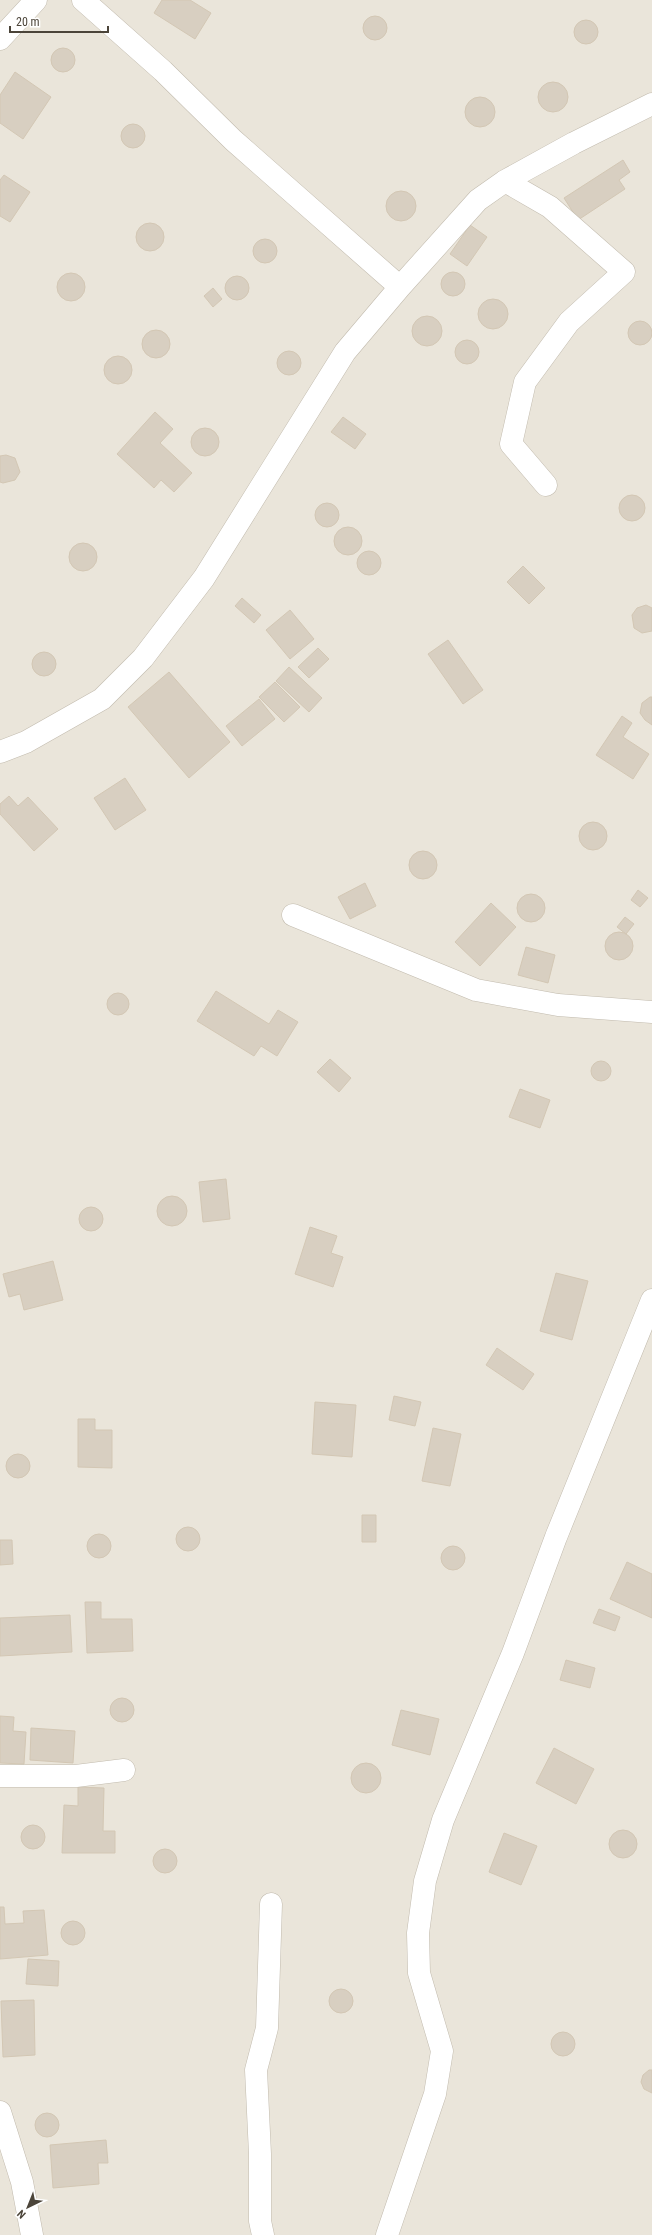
<svg xmlns="http://www.w3.org/2000/svg" width="652" height="2235" font-family="'Roboto Condensed',sans-serif">
<rect width="100%" height="100%" fill="#f6f3ec"/>
<!-- residential -->
<path fill="#eae5da" d="M0,0H652V2235H0Z"/>
<!-- building -->
<path fill="#d8cfc1" stroke="#d3c7b4" d="M162,0H190L211,13L195,39L154,13Z
M363 28a12 12 0 1 1 24 0a12 12 0 1 1-24 0Z
M574 32a12 12 0 1 1 24 0a12 12 0 1 1-24 0Z
M51 60a12 12 0 1 1 24 0a12 12 0 1 1-24 0Z
M15,72L51,97L23,139L0,123V95Z
M538 97a15 15 0 1 1 30 0a15 15 0 1 1-30 0Z
M465 112a15 15 0 1 1 30 0a15 15 0 1 1-30 0Z
M121 136a12 12 0 1 1 24 0a12 12 0 1 1-24 0Z
M623,160L630,172L619,180L625,189L578,220L564,198Z
M4,175L30,192L10,222L0,216V180Z
M386 206a15 15 0 1 1 30 0a15 15 0 1 1-30 0Z
M136 237a14 14 0 1 1 28 0a14 14 0 1 1-28 0Z
M470,225L487,237L467,266L450,254Z
M253 251a12 12 0 1 1 24 0a12 12 0 1 1-24 0Z
M441 284a12 12 0 1 1 24 0a12 12 0 1 1-24 0Z
M57 287a14 14 0 1 1 28 0a14 14 0 1 1-28 0Z
M225 288a12 12 0 1 1 24 0a12 12 0 1 1-24 0Z
M213,288L222,299L213,307L204,296Z
M478 314a15 15 0 1 1 30 0a15 15 0 1 1-30 0Z
M412 331a15 15 0 1 1 30 0a15 15 0 1 1-30 0Z
M628 333a12 12 0 1 1 24 0a12 12 0 1 1-24 0Z
M142 344a14 14 0 1 1 28 0a14 14 0 1 1-28 0Z
M455 352a12 12 0 1 1 24 0a12 12 0 1 1-24 0Z
M277 363a12 12 0 1 1 24 0a12 12 0 1 1-24 0Z
M104 370a14 14 0 1 1 28 0a14 14 0 1 1-28 0Z
M155,412L173,429L160,443L192,473L174,492L161,480L154,488L117,454Z
M343,417L366,434L355,449L331,432Z
M191 442a14 14 0 1 1 28 0a14 14 0 1 1-28 0Z
M6,455L15,458L20,472L15,480L3,483L0,482V456Z
M619 508a13 13 0 1 1 26 0a13 13 0 1 1-26 0Z
M315 515a12 12 0 1 1 24 0a12 12 0 1 1-24 0Z
M334 541a14 14 0 1 1 28 0a14 14 0 1 1-28 0Z
M69 557a14 14 0 1 1 28 0a14 14 0 1 1-28 0Z
M357 563a12 12 0 1 1 24 0a12 12 0 1 1-24 0Z
M523,566L545,588L529,604L507,582Z
M242,598L261,615L254,623L235,606Z
M646,605L652,608V631L642,633L634,628L632,615L637,608Z
M290,610L314,639L290,659L266,630Z
M448,640L483,690L463,704L428,654Z
M318,648L329,659L309,678L298,667Z
M32 664a12 12 0 1 1 24 0a12 12 0 1 1-24 0Z
M289,667L322,698L309,712L276,681Z
M169,672L230,742L189,778L128,707Z
M275,682L300,707L284,722L259,697Z
M650,697H652V725L645,720L640,713L642,703Z
M259,699L275,719L242,746L226,726Z
M622,716L632,723L623,737L649,754L633,779L596,755Z
M125,778L146,810L115,830L94,798Z
M9,796L18,806L28,797L58,829L34,851L0,814V804Z
M579 836a14 14 0 1 1 28 0a14 14 0 1 1-28 0Z
M409 865a14 14 0 1 1 28 0a14 14 0 1 1-28 0Z
M365,883L376,906L350,919L338,897Z
M638,890L648,898L640,907L631,900Z
M517 908a14 14 0 1 1 28 0a14 14 0 1 1-28 0Z
M491,903L516,927L480,966L455,942Z
M625,917L634,924L626,934L617,927Z
M605 946a14 14 0 1 1 28 0a14 14 0 1 1-28 0Z
M526,947L555,955L548,983L518,975Z
M216,991L269,1024L278,1010L298,1022L277,1056L261,1046L254,1056L197,1021Z
M107 1004a11 11 0 1 1 22 0a11 11 0 1 1-22 0Z
M330,1059L351,1078L339,1092L317,1072Z
M591 1071a10 10 0 1 1 20 0a10 10 0 1 1-20 0Z
M520,1089L550,1100L540,1128L509,1117Z
M226,1179L230,1219L203,1222L199,1182Z
M157 1211a15 15 0 1 1 30 0a15 15 0 1 1-30 0Z
M79 1219a12 12 0 1 1 24 0a12 12 0 1 1-24 0Z
M310,1227L337,1236L331,1253L343,1257L333,1287L295,1274Z
M53,1261L63,1300L24,1310L20,1294L9,1297L3,1274Z
M556,1273L588,1281L572,1340L540,1331Z
M497,1348L534,1374L523,1390L486,1365Z
M394,1396L421,1402L415,1426L389,1420Z
M315,1402L356,1405L352,1457L312,1454Z
M78,1419H95V1430H112V1468L78,1467Z
M433,1428L461,1434L450,1486L422,1481Z
M6 1466a12 12 0 1 1 24 0a12 12 0 1 1-24 0Z
M362,1515H376V1542H362Z
M176 1539a12 12 0 1 1 24 0a12 12 0 1 1-24 0Z
M87 1546a12 12 0 1 1 24 0a12 12 0 1 1-24 0Z
M0,1540H12L13,1564L0,1565Z
M441 1558a12 12 0 1 1 24 0a12 12 0 1 1-24 0Z
M627,1562L652,1574V1618L610,1599Z
M85,1602H101V1619H132L133,1651L87,1653Z
M599,1609L620,1617L615,1631L593,1623Z
M70,1615L72,1652L0,1656V1618Z
M566,1660L595,1668L590,1688L560,1680Z
M110 1710a12 12 0 1 1 24 0a12 12 0 1 1-24 0Z
M401,1710L439,1719L430,1755L392,1745Z
M0,1716L14,1717L13,1731L26,1732L24,1764L0,1763Z
M31,1728L75,1731L73,1763L30,1760Z
M554,1748L594,1769L576,1804L536,1783Z
M351 1778a15 15 0 1 1 30 0a15 15 0 1 1-30 0Z
M78,1787L104,1788L103,1831H115V1853H62L64,1805L78,1806Z
M21 1837a12 12 0 1 1 24 0a12 12 0 1 1-24 0Z
M609 1844a14 14 0 1 1 28 0a14 14 0 1 1-28 0Z
M504,1833L537,1846L521,1885L489,1872Z
M153 1861a12 12 0 1 1 24 0a12 12 0 1 1-24 0Z
M0,1907H4L5,1924L24,1923L23,1911L44,1910L48,1955L0,1959Z
M61 1933a12 12 0 1 1 24 0a12 12 0 1 1-24 0Z
M28,1959L59,1961L58,1986L26,1984Z
M329 2001a12 12 0 1 1 24 0a12 12 0 1 1-24 0Z
M34,2000L35,2055L3,2057L1,2001Z
M551 2044a12 12 0 1 1 24 0a12 12 0 1 1-24 0Z
M649,2070H652V2093L644,2089L641,2082L643,2075Z
M35 2125a12 12 0 1 1 24 0a12 12 0 1 1-24 0Z
M106,2140L108,2163H98L99,2184L53,2188L50,2145Z"/>
<g fill="none" stroke-linecap="round" stroke-linejoin="round">
<defs>
<path id="minor" d="M83,0L163,71L233,140L400,287
M0,39L36,0
M505,181L550,207L624,272L569,322L525,382L511,444L546,485
M0,752L26,742L102,699L143,658L204,578L345,352L400,287L478,200L505,181L574,143L652,104
M293,915L476,990L558,1005L652,1012
M0,1776H76L124,1770
M0,2112L22,2182L32,2235
M263,2235L260,2221V2154L256,2070L267,2028L271,1904
M387,2235L435,2094L442,2051L419,1973L418,1933L425,1881L443,1820L513,1653L556,1537L652,1300"/>
</defs>
<!-- minor casing -->
<use href="#minor" stroke="#c2bbae" stroke-width="23"/>
<!-- minor -->
<use href="#minor" stroke="#fff" stroke-width="22"/>
</g>
<!-- north arrow -->
<g transform="translate(28 2207) rotate(223)" stroke="#ffffff" stroke-width="3" paint-order="stroke">
<path d="M0-3L7 15L0 10L-7 15Z" fill="#4b4439"/>
<text y="-6" font-size="11" font-weight="bold" text-anchor="middle" fill="#4b4439">N</text>
</g>
<!-- scale -->
<path d="M10 26v6h98v-6" fill="none" stroke="#4b4439" stroke-width="2"/>
<text x="16" y="26" font-size="12" fill="#4b4439" stroke="#ffffff" stroke-width="3" paint-order="stroke">20 m</text>
</svg>
